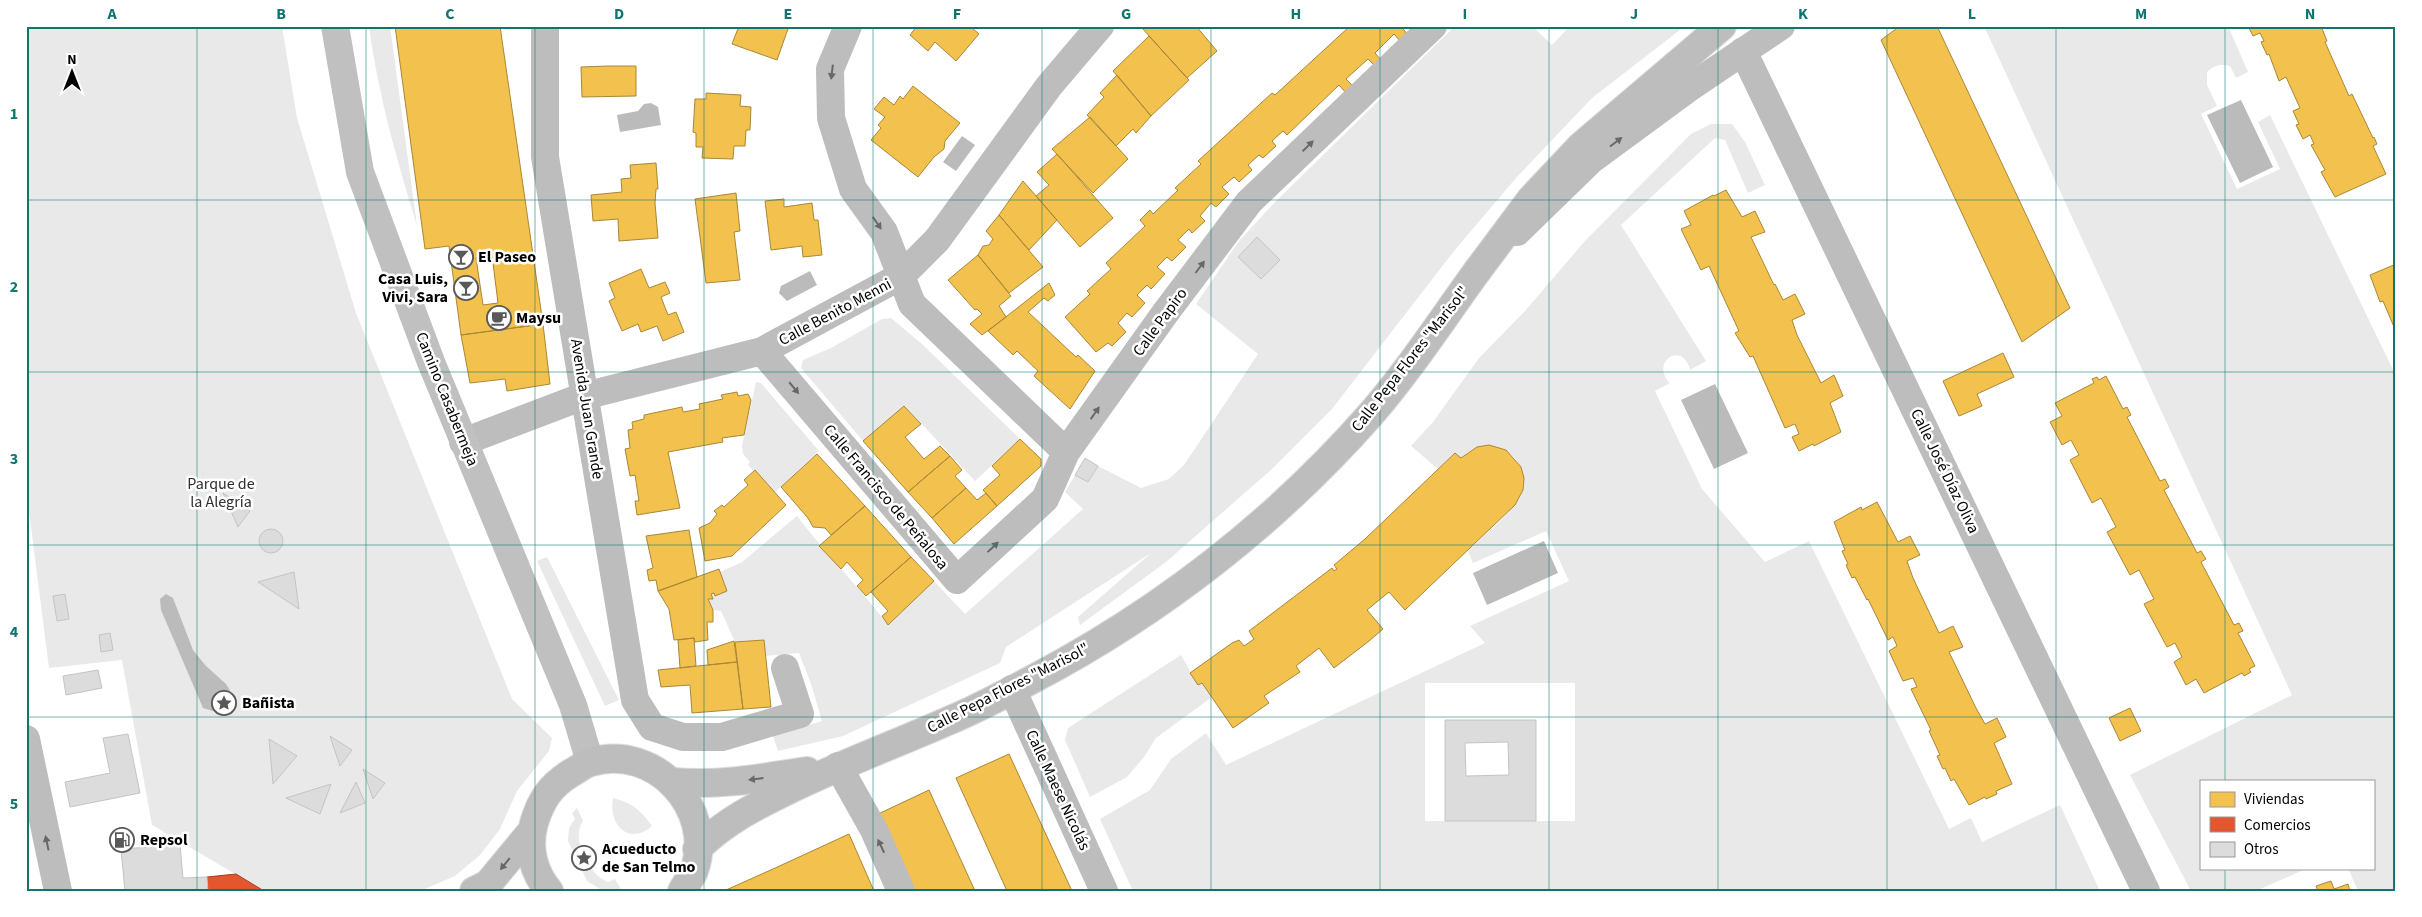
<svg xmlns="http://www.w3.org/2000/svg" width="2422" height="917" font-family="'Source Sans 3',sans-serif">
<rect width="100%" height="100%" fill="#fff"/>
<!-- green -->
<path fill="#e9e9e9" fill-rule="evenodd" d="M26,26H282L297,118L356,313L512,699L552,738L549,751L517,791L500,829L480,855L455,876L420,891H264L152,825L122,660L49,668L26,488Z
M369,26H390L417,226C397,160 378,95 369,26Z
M1455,26H1532L1552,45L1570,26H1685L1592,98L1516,178L1454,251L1332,409L1272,469L1166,562L1080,625L1078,617L1151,553L1006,647L1000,663L843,736L778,751L773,736L822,721L811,684L799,653L766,656L764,640L735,642L721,611L713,610L708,599H712L711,594L714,593L715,596L727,591L720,572L742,562L797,516C826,554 859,587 888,625L934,581L965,614L1083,509L1065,492L1075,475L1088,482L1098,466L1141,488L1169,479L1184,465L1258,354L1196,304L1239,241L1274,203Z
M1984,26H2228L2248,72L2236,78L2230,66C2220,64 2215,65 2207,72V85L2217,106L2201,114L2237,189L2280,169L2258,122L2270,115L2396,376V891H2358L2348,868H2373V781H2201V868H2308L2256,891H2191L2130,775L2292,695Z
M1711,124H1732L1745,142L1765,185L1748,193L1725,140L1715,138L1621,225L1706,361L1690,370C1683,340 1649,362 1670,383L1655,391L1702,489L1765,562L1809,541L1949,829L1971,818L1982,842L2060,805L2100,891H1133L1100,819L1150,790L1171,759L1206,733L1226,765L1485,643L1470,626L1569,581L1546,531L1473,563L1468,551C1480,539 1516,509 1521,495C1534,456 1489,430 1461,458L1455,453L1438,469L1411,446L1433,422L1479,358L1525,311L1584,242L1691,134ZM1425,683H1575V821H1425Z
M891,318L923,345L1020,439L975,481L905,406L863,441L801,368L803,360L831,348L882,319Z
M756,382L761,383L819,451L774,493L748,465L750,462L743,454L742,446Z
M547,557L619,700L605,706L537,561Z
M1181,655L1198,685L1202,683L1212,697L1156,738L1144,757L1127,777L1090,797L1065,740L1068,728Z
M613,798C632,803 641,810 652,826C629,846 608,825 613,798Z
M577,808L583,821C572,837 584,859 595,873C598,877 604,880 608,882L615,879L622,891L600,889L587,881L568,841L569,828L575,819L572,813Z"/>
<!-- water -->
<path fill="#bbb" d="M2241,100L2273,167L2240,183L2207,115Z
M651,103L658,107L661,125L620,132L617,115L638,111L644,104Z
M962,136L975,145L956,171L943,162Z
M810,271L817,285L787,301L779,293L781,286Z
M1715,384L1748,453L1714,469L1681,400Z
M1544,541L1558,573L1487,605L1473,573Z
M166,594L173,598L193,650L206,666L226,684L234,697L229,708L216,712L203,708L161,610L160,599Z"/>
<!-- homes -->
<path fill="#f2c14e" stroke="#a98737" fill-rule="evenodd" d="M395,26H500L543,324L461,335L449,246L425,249ZM492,255L498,303L483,305L476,258Z
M739,26H789L777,60L732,44Z
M917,26H970L979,34L956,61L935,42L928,51L910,35Z
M1144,26H1196L1217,51L1187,78L1142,28Z
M1350,26H1401L1407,34L1400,41L1394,34L1375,53L1381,60L1375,66L1368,59L1346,79L1353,86L1346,93L1339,85L1287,135L1283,131L1272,141L1276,146L1263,158L1259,155L1248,165L1252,170L1239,182L1234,177L1222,187L1229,194L1216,207L1211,203L1200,216L1205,221L1192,233L1189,229L1178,240L1186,247L1172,261L1167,257L1157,267L1165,274L1151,289L1147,285L1137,295L1145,303L1132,317L1127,313L1118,323L1126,332L1112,346L1108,343L1096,352L1065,317L1090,294L1087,291L1111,269L1106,263L1145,226L1140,220L1150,210L1153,214L1178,190L1175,188L1201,164L1198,161L1272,93L1275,95Z
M1900,26H1937L2070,308L2022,342L1881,40Z
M2248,26H2321L2327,41L2325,42L2349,96L2352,94L2373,138L2374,137L2377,144L2373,146L2386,174L2335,197L2321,172L2325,170L2311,145L2314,144L2310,135L2303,139L2296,125L2299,124L2293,111L2300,108L2286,77L2279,81L2269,54L2267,55L2261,42L2264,41L2260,33L2253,36Z
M1149,36L1189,80L1151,116L1113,71Z
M608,66H636V96L582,97L581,67Z
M1117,75L1151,116L1136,133L1133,129L1116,146L1087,115L1104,97L1100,93Z
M913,86L960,123L945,141L944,149L934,157L918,177L871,140L881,128L878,125L885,117L874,109L884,97L894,105L900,96L903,99Z
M706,93L741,95L740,106L751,107L750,130H746L745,146H734L733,159L702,158L703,147H696V133L693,132L695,99H706Z
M1090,117L1128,159L1093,193L1052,149Z
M1057,154L1113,218L1080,247L1036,196L1049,185L1037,172Z
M656,163L658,189H656L655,203L658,238L619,241L618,219L593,221L591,195L622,192L621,179L631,178L630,165Z
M1023,181L1057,220L1029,250L999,215Z
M1726,190L1742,217L1755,211L1765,232L1751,237L1774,285L1775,284L1783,300L1795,294L1805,314L1792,320L1797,335L1821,383L1834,375L1843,396L1830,403L1841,432L1814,446L1813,444L1799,451L1792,437L1799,434L1795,424L1785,428L1753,356L1750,357L1735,333L1739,331L1709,266L1701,270L1681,229L1691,225L1684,211L1713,195L1714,196Z
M736,193L740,231L734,232L740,280L706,283L695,199Z
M784,199V207L812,203L814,220H818L822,255L803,257L802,246L771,250L765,201Z
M999,215L1043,267L1009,293L978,255L983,246L989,245L993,239L986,231Z
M978,255L1011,296L999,306L1006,317L982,335L970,324L982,314L977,309L975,310L948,280Z
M2396,264V326L2394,327L2383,301L2380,302L2370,275Z
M641,269L649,288L665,282L670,293L661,297L668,315L676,312L684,332L663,341L657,326L641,332L638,324L622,331L609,301L615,298L609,283Z
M1049,283L1055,295L1048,301L1044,298L1028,312L1076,357L1078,355L1095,371L1070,409L1034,376L1038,371L1017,351L1013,355L988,331Z
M543,324L550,384L507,391L505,379L470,383L461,335Z
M2003,353L2014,377L1977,394L1982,406L1959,416L1943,381Z
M2106,376L2123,409L2127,407L2131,415L2127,417L2160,481L2165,479L2169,487L2164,490L2197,553L2201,551L2206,559L2201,562L2234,625L2239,623L2243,631L2238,633L2255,666L2249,669L2251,672L2244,676L2242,673L2204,693L2196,679L2186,685L2174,662L2182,657L2175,643L2167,647L2144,604L2154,599L2139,570L2130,575L2107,532L2116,527L2101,498L2092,503L2070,460L2079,455L2071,440L2062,445L2050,422L2062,416L2055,403L2094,383L2092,379L2097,377L2099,380Z
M737,392L738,396L748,394L751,400L744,435L722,438L723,442L668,452L680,508L637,515L635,501H639L635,475L630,476L625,449L630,448L628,430L633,429L632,422L644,419V415L682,407L683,412L700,409L699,404L723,399L721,395Z
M904,406L921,424L905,437L924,459L940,446L950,456L908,492L863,441Z
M1020,439L1041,459V466L997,506L983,490L1000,475L992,466Z
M1489,445L1506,450L1521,467L1524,478L1523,490L1515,505L1405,610L1389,592L1367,610L1383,629L1369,641L1334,668L1319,648L1296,666L1300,672L1264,696L1269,703L1233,728L1202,683L1198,685L1190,673L1232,643L1239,640L1244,646L1254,639L1249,631L1332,568L1334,571L1337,569L1334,565L1365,539L1455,453L1461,458L1477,447Z
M817,454L865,506L831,535L825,528L813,527L808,518L781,487Z
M950,456L962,470L955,476L966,488L932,518L908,492Z
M755,470L786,505L732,556L705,561L699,528L710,523L717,514L714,511L722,505L724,507L748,485L744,480Z
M966,488L977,500L986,493L997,506L954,544L932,518Z
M1877,502L1898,542L1910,536L1920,555L1907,561L1913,578L1939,633L1953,626L1963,647L1949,652L1976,708L1985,724L1997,718L2006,737L1994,743L2012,784L1996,791L1997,794L1986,799L1985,797L1969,805L1954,779L1951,781L1945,768L1943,769L1937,756L1940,755L1929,731L1931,730L1911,689L1917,687L1913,678L1903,681L1889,651L1897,646L1893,637L1888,640L1868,599L1867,600L1855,577L1852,578L1846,565L1848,564L1842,551L1845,550L1834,522L1861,507L1862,510Z
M865,506L911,557L866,596L857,586L863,580L847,562L841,569L819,546Z
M689,530L697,577L658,591L656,580L649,581L647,570L653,568L646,536Z
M911,557L934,581L888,625L882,616L888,611L871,592Z
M719,569L727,591L715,596L714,593L711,594L713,599H708L713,610V622H707L708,640L695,642L694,638L674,640L669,609L658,591Z
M694,638L696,666L680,668L678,640Z
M764,640L771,707L743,709L735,642Z
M734,641L737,662L708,665L707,650Z
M737,662L743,709L692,713L690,685L661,687L658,670Z
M2130,708L2141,731L2120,741L2109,718Z
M1009,754L1015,767L1072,891H1007L956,778Z
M929,790L975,891H911L876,815Z
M849,834L874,891L726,890L773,869Z
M2331,881L2334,889L2348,884L2350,891H2318L2316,886Z"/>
<!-- shops -->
<path fill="#e4572e" stroke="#a03d20" d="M236,874L264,891H208L207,877Z"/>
<!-- building -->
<path fill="#dcdcdc" stroke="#c4c4c4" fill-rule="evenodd" d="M1257,237L1280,260L1261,279L1238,257Z
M1085,458L1098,466L1088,482L1075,475Z
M223,493L250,511L238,527Z
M259 541a12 12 0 1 1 24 0a12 12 0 1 1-24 0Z
M294,572L299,609L258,582Z
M65,594L69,619L57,621L53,596Z
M110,633L113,650L101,652L99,635Z
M98,670L102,688L66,695L63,676Z
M1445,720H1536V821H1445ZM1508,742L1509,775L1466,776L1465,743Z
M128,734L140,793L70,807L65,782L110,773L103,738Z
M330,736L352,750L340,766Z
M269,739L297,756L273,784Z
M363,769L385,783L373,799Z
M356,782L365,803L340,813Z
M331,784L320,814L286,798Z
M180,845L183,878L207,877L208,891H125L121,849Z"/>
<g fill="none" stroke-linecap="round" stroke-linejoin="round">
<defs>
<path id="primary" d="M673,782C718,786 763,778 807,771
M697,849C727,819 760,804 797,786C847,762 898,743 948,721C977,709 1005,694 1033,679C1160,612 1276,522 1371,414C1410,369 1443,318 1478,270
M474,891L488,884L531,832
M549,891C533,872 527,847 534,823C541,800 550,786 571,773C577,770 584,764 591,762C655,743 716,809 694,871C691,878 685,885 682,891"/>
<path id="motorway" d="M1478,270L1531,199L1580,147L1722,26"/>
</defs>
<!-- primary casing -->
<use href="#primary" stroke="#dbdbdb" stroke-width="30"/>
<!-- motorway casing -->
<use href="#motorway" stroke="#dbdbdb" stroke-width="30"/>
<!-- minor -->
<path stroke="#bdbdbd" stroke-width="28" d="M545,26V157L635,700L652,727L683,737H722L800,714L785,668
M848,26L830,69L831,118L853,189L884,232L912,304L1066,452
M1743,51L2146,891
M1517,232L1591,160L1689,88L1781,26
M762,351L957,580L1045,499L1066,452L1166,312L1249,202L1433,26
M463,442L584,396L762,351L901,276L937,240L1049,86L1100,26
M1012,689L1104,891
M26,739L58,891
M838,766L874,830L901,891"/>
<!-- secondary -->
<path stroke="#c0c0c0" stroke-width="28" d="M335,26L360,172L431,362L573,705L590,762"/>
<!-- primary -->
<use href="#primary" stroke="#bdbdbd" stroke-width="28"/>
<!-- motorway -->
<use href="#motorway" stroke="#bdbdbd" stroke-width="28"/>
</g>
<!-- one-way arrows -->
<defs><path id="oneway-solid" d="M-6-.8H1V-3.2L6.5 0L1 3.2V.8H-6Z" transform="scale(1.25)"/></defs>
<g fill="#686868">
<use href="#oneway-solid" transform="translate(832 72) rotate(97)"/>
<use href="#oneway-solid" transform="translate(1616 142) rotate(-37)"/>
<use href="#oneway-solid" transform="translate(1308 146) rotate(-44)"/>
<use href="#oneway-solid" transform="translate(877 223) rotate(55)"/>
<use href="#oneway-solid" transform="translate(1200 267) rotate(-53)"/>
<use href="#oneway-solid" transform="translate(794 388) rotate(50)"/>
<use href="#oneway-solid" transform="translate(1095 413) rotate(-55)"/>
<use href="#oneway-solid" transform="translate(993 547) rotate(-43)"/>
<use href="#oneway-solid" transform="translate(756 779) rotate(173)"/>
<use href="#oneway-solid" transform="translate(47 843) rotate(-102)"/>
<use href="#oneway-solid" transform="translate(881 846) rotate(-115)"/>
<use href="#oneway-solid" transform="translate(505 864) rotate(129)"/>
</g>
<!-- grid -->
<path fill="none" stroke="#0f766e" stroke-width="1" stroke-opacity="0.55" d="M197,26V891M366,26V891M535,26V891M704,26V891M873,26V891M1042,26V891M1211,26V891M1380,26V891M1549,26V891M1718,26V891M1887,26V891M2056,26V891M2225,26V781M26,200H2396M26,372H2396M26,545H2396M26,717H2396M2225,868V891"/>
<!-- icons -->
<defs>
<symbol id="bar-ring" viewBox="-11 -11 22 22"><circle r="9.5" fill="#fff" stroke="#595959" stroke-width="1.5"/><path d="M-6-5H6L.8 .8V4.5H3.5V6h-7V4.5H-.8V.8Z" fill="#595959"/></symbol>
<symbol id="cafe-ring" viewBox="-11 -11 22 22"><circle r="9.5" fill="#fff" stroke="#595959" stroke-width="1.5"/><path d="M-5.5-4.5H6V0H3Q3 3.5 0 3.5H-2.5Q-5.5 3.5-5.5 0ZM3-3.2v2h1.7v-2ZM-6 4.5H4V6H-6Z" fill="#595959"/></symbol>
<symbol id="sight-ring" viewBox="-11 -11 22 22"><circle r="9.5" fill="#fff" stroke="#595959" stroke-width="1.5"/><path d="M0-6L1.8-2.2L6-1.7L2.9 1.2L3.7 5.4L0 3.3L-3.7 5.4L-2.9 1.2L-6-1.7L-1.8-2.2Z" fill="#595959"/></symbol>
<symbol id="fuel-ring" viewBox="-11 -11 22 22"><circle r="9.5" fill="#fff" stroke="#595959" stroke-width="1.5"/><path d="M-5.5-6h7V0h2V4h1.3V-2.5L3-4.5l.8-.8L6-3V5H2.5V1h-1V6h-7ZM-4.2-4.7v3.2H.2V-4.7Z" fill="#595959"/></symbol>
</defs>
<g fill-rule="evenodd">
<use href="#bar-ring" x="447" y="243" width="28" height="28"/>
<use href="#bar-ring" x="452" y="274" width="28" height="28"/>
<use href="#cafe-ring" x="485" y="304" width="28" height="28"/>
<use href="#sight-ring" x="210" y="689" width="28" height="28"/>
<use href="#fuel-ring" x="108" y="826" width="28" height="28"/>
<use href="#sight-ring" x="570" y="844" width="28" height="28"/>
</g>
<g text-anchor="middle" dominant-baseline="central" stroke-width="5" stroke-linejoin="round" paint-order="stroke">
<!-- poi labels -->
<g font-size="16" font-weight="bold" fill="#000" stroke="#fff" text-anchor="start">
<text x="478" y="257">El Paseo</text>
<text x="448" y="279" text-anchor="end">Casa Luis,<tspan x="448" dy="18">Vivi, Sara</tspan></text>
<text x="516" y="318">Maysu</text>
<text x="242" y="703">Bañista</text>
<text x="140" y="840">Repsol</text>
<text x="602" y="849">Acueducto<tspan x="602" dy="18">de San Telmo</tspan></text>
</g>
<!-- street labels -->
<g font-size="16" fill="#000" stroke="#fff">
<text transform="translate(835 312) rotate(-28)">Calle Benito Menni</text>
<text transform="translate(1160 322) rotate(-54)">Calle Papiro</text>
<text transform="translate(1410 359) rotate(-52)">Calle Pepa Flores "Marisol"</text>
<text transform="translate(447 399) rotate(68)">Camino Casabermeja</text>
<text transform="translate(587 409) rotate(81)">Avenida Juan Grande</text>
<text transform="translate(1945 471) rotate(64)">Calle José Díaz Oliva</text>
<text transform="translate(886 497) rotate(50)">Calle Francisco de Peñalosa</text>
<text transform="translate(1008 688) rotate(-27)">Calle Pepa Flores "Marisol"</text>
<text transform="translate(1058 790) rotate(65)">Calle Maese Nicolás</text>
</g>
<!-- park labels -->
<g font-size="16" fill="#2e2e2e" stroke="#fff">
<text x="221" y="484">Parque de<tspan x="221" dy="18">la Alegría</tspan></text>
</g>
</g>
<!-- border -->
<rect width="2422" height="917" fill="none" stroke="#ffffff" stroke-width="55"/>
<!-- legend -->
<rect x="2200" y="780" width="175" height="90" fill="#ffffff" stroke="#999999"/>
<rect x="2210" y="792" width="25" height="15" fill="#f2c14e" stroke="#999999"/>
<text x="2244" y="804" font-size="15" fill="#000000">Viviendas</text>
<rect x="2210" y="817" width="25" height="15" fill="#e4572e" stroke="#999999"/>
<text x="2244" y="830" font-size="15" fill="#000000">Comercios</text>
<rect x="2210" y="842" width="25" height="15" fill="#dcdcdc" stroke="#999999"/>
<text x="2244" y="854" font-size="15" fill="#000000">Otros</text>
<!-- north arrow -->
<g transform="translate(72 72)" stroke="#ffffff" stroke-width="4" paint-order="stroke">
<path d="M0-4L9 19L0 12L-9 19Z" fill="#000000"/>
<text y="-8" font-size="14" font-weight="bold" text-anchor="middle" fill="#000000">N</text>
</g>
<rect x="28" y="28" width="2366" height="862" fill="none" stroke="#0f766e" stroke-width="2"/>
<g font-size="16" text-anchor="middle" font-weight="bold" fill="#0f766e">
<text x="112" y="19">A</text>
<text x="281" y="19">B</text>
<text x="450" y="19">C</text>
<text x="619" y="19">D</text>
<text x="788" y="19">E</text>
<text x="957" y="19">F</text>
<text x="1126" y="19">G</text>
<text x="1296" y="19">H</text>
<text x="1465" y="19">I</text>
<text x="1634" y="19">J</text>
<text x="1803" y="19">K</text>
<text x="1972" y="19">L</text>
<text x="2141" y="19">M</text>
<text x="2310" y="19">N</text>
<text x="14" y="119">1</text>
<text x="14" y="292">2</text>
<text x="14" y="464">3</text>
<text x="14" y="637">4</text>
<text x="14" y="809">5</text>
</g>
</svg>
